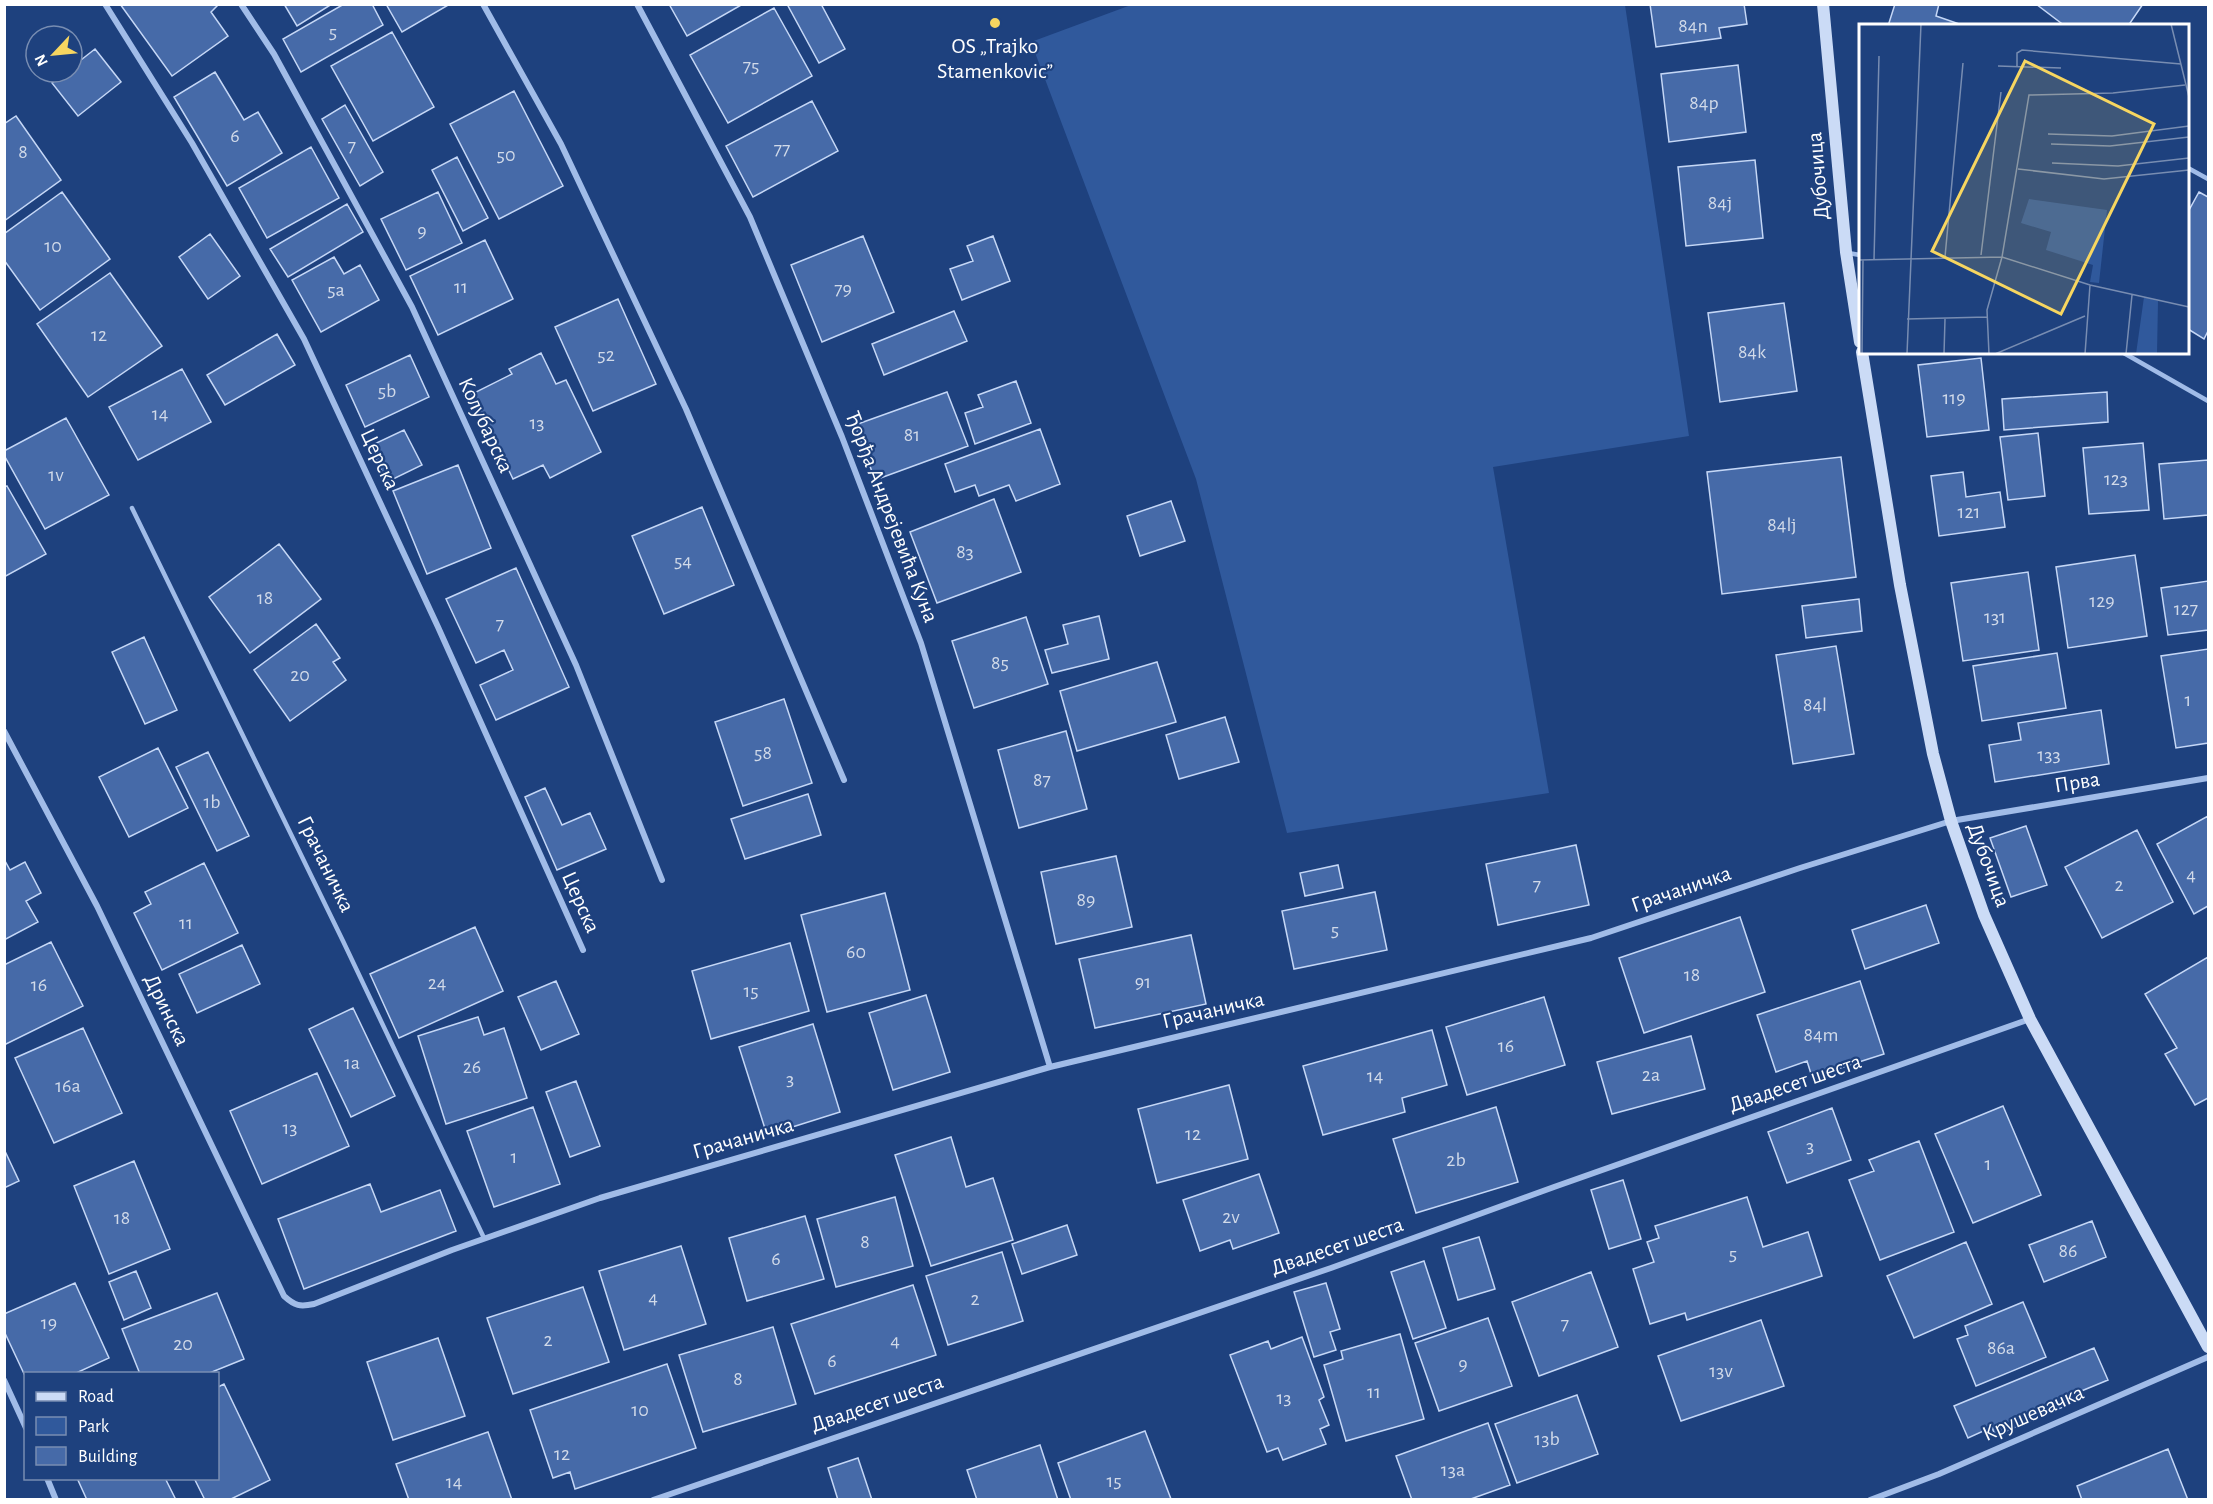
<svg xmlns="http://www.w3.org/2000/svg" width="2213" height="1504" font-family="'Alegreya Sans',sans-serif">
<rect width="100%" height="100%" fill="#1e417e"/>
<!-- green -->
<path fill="#30599c" d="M1131,5H1625L1689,436L1493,467L1549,793L1287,833L1196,479L1031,42Z"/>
<!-- building -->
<path fill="#466aa8" stroke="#c5d7f6" stroke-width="1.5" d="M120,4H219L211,12L228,36L172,76Z
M284,4H332L297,26Z
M344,4H372L383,25L301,72L283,39Z
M386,4H450L402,32Z
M669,4H743L687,36Z
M787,4H821L845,49L819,63Z
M1650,4H1744L1747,24L1719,28L1721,38L1656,47Z
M1895,4H1939L1936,16L1965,26H1888Z
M2036,4H2143L2128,26H2065Z
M774,8L812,76L728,123L690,55Z
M392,32L434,107L373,141L331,66Z
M95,49L121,82L78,116L52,83L66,72H72V67Z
M1738,65L1746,132L1669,142L1661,74Z
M215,72L244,120L258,112L282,153L227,186L174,97Z
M514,91L563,186L499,219L450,124Z
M812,101L838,151L753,197L726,146Z
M345,105L383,172L360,186L322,119Z
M16,116L61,180L4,221V124Z
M311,147L339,198L267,238L239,188Z
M457,157L488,218L463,231L432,170Z
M1755,160L1763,238L1686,246L1678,167Z
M62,192L110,259L40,310L4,260V234Z
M438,192L462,243L406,270L381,219Z
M2199,192L2208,197V331L2204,339L2188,329V212Z
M347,204L363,232L288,277L270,249Z
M210,234L240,276L208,299L179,257Z
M863,236L894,312L822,342L791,265Z
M993,236L1010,281L962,300L950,269L973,261L967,246Z
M485,240L513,299L438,335L410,276Z
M334,257L344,274L360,265L379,300L321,332L292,280Z
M110,273L162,346L88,397L37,324Z
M618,299L656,384L593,411L555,327Z
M1784,303L1797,391L1720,402L1708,313Z
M954,311L967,341L884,375L872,344Z
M277,334L295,365L225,405L207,375Z
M541,353L556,384L566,380L601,452L550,478L543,465L513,479L472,394L512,374L509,369Z
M410,355L429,397L365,427L346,385Z
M1981,358L1989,430L1927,437L1918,365Z
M182,369L211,422L138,460L109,407Z
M1016,381L1031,423L975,444L965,413L983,407L978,395Z
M947,392L968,446L875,480L855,425Z
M2107,392L2108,422L2004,430L2002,399Z
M66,418L109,495L45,529L4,455V451Z
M1040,429L1060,484L1016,501L1009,485L979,496L975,485L955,492L945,464Z
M404,430L422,465L387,482L370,446Z
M2038,433L2045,496L2008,500L2000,437Z
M2143,443L2149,510L2089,514L2083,448Z
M1841,457L1856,577L1722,594L1707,472Z
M2208,460V515L2164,519L2159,464Z
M458,465L491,548L427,574L393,491Z
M1963,472L1966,497L2000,492L2005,527L1939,536L1931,476Z
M7,486L46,554L4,577V487Z
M994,499L1021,572L937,603L910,532Z
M1171,501L1185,541L1140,556L1127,516Z
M702,507L734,585L664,614L632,536Z
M279,544L321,599L250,653L209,597Z
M2135,555L2147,636L2068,648L2056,567Z
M516,568L569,687L496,720L480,685L513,670L504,650L476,663L446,599Z
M2028,572L2039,650L1963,661L1951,583Z
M2208,581V630L2168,635L2161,588Z
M1859,599L1862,631L1806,638L1802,606Z
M1099,616L1109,659L1052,673L1045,650L1068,644L1063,625Z
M1026,617L1048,684L974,708L952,641Z
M316,624L340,658L333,662L346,680L290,721L254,670Z
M144,637L177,710L145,724L112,652Z
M1836,646L1854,754L1793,764L1776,655Z
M2208,649V743L2176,748L2161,656Z
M2057,653L2066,708L1982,721L1973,666Z
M1157,662L1176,722L1077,751L1060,691Z
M784,699L812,783L743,806L715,722Z
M2101,710L2109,764L1995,782L1989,745L2021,740L2018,723Z
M1225,717L1239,762L1179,779L1166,735Z
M1066,731L1087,809L1019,828L998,750Z
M158,748L188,808L129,837L99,777Z
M208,752L249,836L217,851L176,767Z
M545,788L562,825L590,813L606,849L557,870L525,797Z
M808,794L821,835L745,859L731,819Z
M2208,816V906L2194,914L2157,844Z
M2026,826L2047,885L2011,897L1990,838Z
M2137,830L2173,902L2102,938L2065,867Z
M1576,845L1589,905L1498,925L1486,864Z
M1116,856L1132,927L1056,944L1041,872Z
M4,859L10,870L25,862L41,893L26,901L38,922L4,940Z
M204,863L238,933L162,970L134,913L151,904L145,892Z
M1338,865L1343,888L1305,896L1300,873Z
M1375,892L1387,950L1294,969L1282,911Z
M885,893L910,990L827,1012L801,915Z
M1926,905L1939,943L1865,969L1852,930Z
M1740,917L1765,992L1644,1033L1619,958Z
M475,927L503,991L399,1038L370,974Z
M1191,935L1206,1004L1095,1028L1079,959Z
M51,942L83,1006L4,1045V965Z
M790,943L809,1011L711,1039L692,971Z
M242,945L260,984L197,1013L179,974Z
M2208,957V1098L2195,1105L2165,1054L2177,1048L2145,994Z
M556,981L579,1034L541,1050L518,997Z
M1860,981L1884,1054L1812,1077L1807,1061L1776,1072L1757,1015Z
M926,995L950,1072L893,1090L869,1013Z
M1544,997L1565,1065L1467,1095L1446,1027Z
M353,1008L395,1096L351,1117L309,1029Z
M478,1017L484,1035L504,1028L527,1098L446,1124L418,1036Z
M813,1024L840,1112L767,1135L739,1047Z
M83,1028L122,1113L54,1143L15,1058Z
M1432,1030L1447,1085L1402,1098L1405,1112L1323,1135L1303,1066Z
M1691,1036L1705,1089L1612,1114L1597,1062Z
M317,1073L349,1146L262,1184L230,1111Z
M576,1081L600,1146L570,1157L546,1092Z
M1229,1085L1248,1159L1157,1183L1138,1109Z
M2003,1106L2041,1195L1973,1223L1935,1134Z
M533,1107L560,1184L494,1207L467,1131Z
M1496,1107L1518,1182L1416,1213L1393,1139Z
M1832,1108L1851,1160L1787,1183L1768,1132Z
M951,1137L966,1187L993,1178L1013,1240L931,1266L895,1155Z
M1919,1141L1954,1232L1880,1260L1849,1180L1874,1171L1869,1160Z
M4,1149L19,1181L4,1188Z
M134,1161L170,1249L109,1274L74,1186Z
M1259,1174L1279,1233L1233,1249L1230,1240L1200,1251L1183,1200Z
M1623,1180L1641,1239L1609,1249L1591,1190Z
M370,1184L381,1212L440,1190L456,1231L304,1289L278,1219Z
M895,1197L913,1266L836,1287L817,1219Z
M1747,1197L1763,1247L1808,1232L1822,1276L1687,1320L1685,1313L1650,1324L1633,1269L1654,1262L1647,1242L1659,1238L1655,1226Z
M805,1216L824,1279L747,1301L729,1238Z
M2092,1221L2106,1257L2044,1282L2029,1245Z
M1067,1225L1077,1255L1022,1274L1012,1244Z
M1479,1237L1495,1289L1458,1300L1443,1248Z
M1966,1242L1992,1304L1914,1338L1887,1276Z
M681,1246L706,1324L624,1350L599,1271Z
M1002,1252L1023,1321L948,1345L926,1276Z
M1424,1261L1446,1328L1413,1339L1391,1272Z
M136,1271L151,1308L124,1320L109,1282Z
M1591,1272L1618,1347L1539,1376L1512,1302Z
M75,1283L109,1358L74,1374H26V1378L4,1331V1314Z
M1326,1283L1340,1329L1330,1332L1336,1350L1314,1357L1294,1292Z
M913,1285L936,1355L815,1394L791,1324Z
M583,1287L609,1362L513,1394L487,1318Z
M217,1293L244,1359L207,1374H140L122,1329Z
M2023,1302L2046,1357L1976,1386L1957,1339L1968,1335L1965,1326Z
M1488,1318L1512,1386L1439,1411L1415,1343Z
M1761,1320L1784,1386L1681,1421L1658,1356Z
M773,1327L796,1404L703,1432L679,1355Z
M1400,1334L1424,1419L1346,1441L1324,1365L1343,1359L1341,1351Z
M1302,1337L1324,1397L1319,1400L1329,1425L1320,1429L1326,1444L1283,1460L1278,1448L1267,1452L1230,1355L1268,1341L1271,1349Z
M438,1338L465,1416L393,1440L367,1362Z
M2094,1348L2108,1380L2062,1399L2065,1406L1995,1436L1992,1427L1968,1438L1954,1406Z
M667,1364L696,1448L575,1489L570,1472L553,1478L530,1410Z
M224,1384L270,1480L229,1500H205L194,1478H218V1387Z
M1577,1395L1598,1454L1517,1483L1495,1424Z
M1488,1423L1510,1485L1468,1500H1412L1396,1456Z
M1145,1431L1171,1499L1071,1500L1058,1463Z
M488,1432L512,1500H409L396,1464Z
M1040,1445L1058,1500H977L967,1470Z
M2168,1449L2188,1500H2082L2077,1486Z
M858,1458L872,1500H838L828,1468Z
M77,1478H165L176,1500H87Z"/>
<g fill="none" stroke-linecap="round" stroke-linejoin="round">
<!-- lane -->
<path stroke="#a1bce8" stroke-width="4.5" d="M2188,168L2208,179
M1848,253L1860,255
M2122,352L2208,401
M132,508L343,941L484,1238"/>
<!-- street -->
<path stroke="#a1bce8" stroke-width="6" d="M105,4L192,143L304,339L438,627L583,950
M241,4L274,54L412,307L576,665L662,880
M483,4L561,144L686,409L844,780
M637,4L750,217L842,437L921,643L1050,1067
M4,731L97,906L284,1296C295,1306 300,1307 314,1304L452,1250L600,1198L1050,1067L1591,938L1800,868L1951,821L2208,778
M4,1380L26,1428
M47,1478L56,1500
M653,1500L1331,1268L1554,1187L2030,1019
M1870,1500L1939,1474L2208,1357"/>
<!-- secondary -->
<path stroke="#cbdbf6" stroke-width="12" d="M1823,4L1846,252L1860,342
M1862,352L1900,585L1933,754L1951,821L1984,915L2030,1019L2208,1347"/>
</g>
<!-- markers -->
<circle fill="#f7d660" stroke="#1e417e" stroke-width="2" cx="995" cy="23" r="6"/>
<g text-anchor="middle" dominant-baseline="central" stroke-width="4.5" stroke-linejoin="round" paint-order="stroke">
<!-- number labels -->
<g font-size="20" fill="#d1dae9">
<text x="1693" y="26">84n</text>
<text x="333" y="32">5</text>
<text x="751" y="66">75</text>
<text x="1704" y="103">84p</text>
<text x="235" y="136">6</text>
<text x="352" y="146">7</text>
<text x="782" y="149">77</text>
<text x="23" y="152">8</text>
<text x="506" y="155">50</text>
<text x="1720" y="203">84j</text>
<text x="422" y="231">9</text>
<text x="53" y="246">10</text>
<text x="461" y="287">11</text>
<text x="843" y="289">79</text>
<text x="336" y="290">5a</text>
<text x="99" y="335">12</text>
<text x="1752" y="352">84k</text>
<text x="606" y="355">52</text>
<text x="387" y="391">5b</text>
<text x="1954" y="398">119</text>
<text x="160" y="414">14</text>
<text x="537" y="423">13</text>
<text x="912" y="435">81</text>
<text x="56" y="475">1v</text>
<text x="2116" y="479">123</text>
<text x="1969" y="512">121</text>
<text x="1782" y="525">84lj</text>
<text x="965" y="552">83</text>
<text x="683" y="561">54</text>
<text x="265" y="598">18</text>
<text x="2102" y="601">129</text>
<text x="2186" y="609">127</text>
<text x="1995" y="617">131</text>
<text x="500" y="624">7</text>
<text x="1000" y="663">85</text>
<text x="300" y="675">20</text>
<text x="2188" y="700">1</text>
<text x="1815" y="705">84l</text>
<text x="763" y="753">58</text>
<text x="2049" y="755">133</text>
<text x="1042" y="780">87</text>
<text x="212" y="802">1b</text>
<text x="2191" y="875">4</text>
<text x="1537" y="885">7</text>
<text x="2119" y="885">2</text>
<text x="1086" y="900">89</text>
<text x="186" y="923">11</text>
<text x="1335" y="930">5</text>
<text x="856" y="952">60</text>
<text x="1692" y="975">18</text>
<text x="1143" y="982">91</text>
<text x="437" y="983">24</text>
<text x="39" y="985">16</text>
<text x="751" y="991">15</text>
<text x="1821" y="1035">84m</text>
<text x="1506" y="1046">16</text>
<text x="352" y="1063">1a</text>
<text x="472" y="1067">26</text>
<text x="1651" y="1075">2a</text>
<text x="1375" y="1076">14</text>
<text x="790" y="1079">3</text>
<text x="68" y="1086">16a</text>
<text x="290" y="1128">13</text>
<text x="1193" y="1134">12</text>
<text x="1810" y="1146">3</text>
<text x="514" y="1157">1</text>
<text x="1456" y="1160">2b</text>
<text x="1988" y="1164">1</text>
<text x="1231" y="1217">2v</text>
<text x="122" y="1218">18</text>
<text x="865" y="1242">8</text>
<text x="2068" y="1251">86</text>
<text x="1733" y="1254">5</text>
<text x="776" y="1259">6</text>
<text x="653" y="1298">4</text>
<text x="975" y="1299">2</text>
<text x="49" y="1323">19</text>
<text x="1565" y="1324">7</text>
<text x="548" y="1340">2</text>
<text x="895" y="1341">4</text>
<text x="183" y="1344">20</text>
<text x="2001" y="1348">86a</text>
<text x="832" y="1361">6</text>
<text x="1463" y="1364">9</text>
<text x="1721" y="1371">13v</text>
<text x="738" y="1379">8</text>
<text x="1374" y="1392">11</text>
<text x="1284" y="1398">13</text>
<text x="640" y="1410">10</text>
<text x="1547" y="1439">13b</text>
<text x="562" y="1454">12</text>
<text x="1453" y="1470">13a</text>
<text x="1114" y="1481">15</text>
<text x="454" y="1482">14</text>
</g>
<!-- poi labels -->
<g font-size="22" fill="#fff" stroke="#1e417e">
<text x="995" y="46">OS „Trajko<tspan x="995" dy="25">Stamenkovic”</tspan></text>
</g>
<!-- street labels -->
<g font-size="22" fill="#fff" stroke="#1e417e">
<text transform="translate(1818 176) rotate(-95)">Дубочица</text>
<text transform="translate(486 425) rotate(65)">Колубарска</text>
<text transform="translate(380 459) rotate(65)">Церска</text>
<text transform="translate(892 517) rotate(69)">Ђорђа Андрејевића Куна</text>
<text transform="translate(2077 782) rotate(-9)">Прва</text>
<text transform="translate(326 864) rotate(64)">Грачаничка</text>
<text transform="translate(1989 865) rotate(70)">Дубочица</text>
<text transform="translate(1681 889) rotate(-19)">Грачаничка</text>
<text transform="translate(581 902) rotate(66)">Церска</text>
<text transform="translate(167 1010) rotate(64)">Дринска</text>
<text transform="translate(1213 1010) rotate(-13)">Грачаничка</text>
<text transform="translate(1795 1083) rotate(-19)">Двадесет шеста</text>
<text transform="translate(743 1138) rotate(-16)">Грачаничка</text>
<text transform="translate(1337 1246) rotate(-19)">Двадесет шеста</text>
<text transform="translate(877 1403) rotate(-19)">Двадесет шеста</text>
<text transform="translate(2033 1413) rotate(-24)">Крушевачка</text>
</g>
</g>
<!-- overview -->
<g transform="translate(1859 24)">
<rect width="330" height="330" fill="#1e417e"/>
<path d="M170,175L248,186L240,259L231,258L234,241L187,226L192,208L162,199ZM285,273L299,277L298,330H277Z" fill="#30599c"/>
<path fill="none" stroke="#788db2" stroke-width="1.5" d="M312,0L330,73M139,42L202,44M158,42V29L163,26L322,40M189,110L253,112L330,102M192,120L251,122L330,113M193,139L259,142L330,134M159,145L245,155L330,146M122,231L142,68M86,233L104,39M0,236L143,233L231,261L330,283M15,236L20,32M48,295L128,293M3,330L4,236M48,330L62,0M85,330L86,295M130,330L128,286L143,233L170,71L254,69L326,61M136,330L226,292M226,330L231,261M267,330L273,271"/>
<path fill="#f7d660" fill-opacity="0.15" stroke="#f7d660" stroke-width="3" d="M166,37L295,100L202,290L73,227Z"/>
<rect width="330" height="330" fill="none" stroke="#fff" stroke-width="3"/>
</g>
<!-- border -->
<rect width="2213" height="1504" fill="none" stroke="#ffffff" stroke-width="12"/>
<!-- legend -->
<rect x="24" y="1372" width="195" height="108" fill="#1e417e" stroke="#788db2" stroke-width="1.5"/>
<rect x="36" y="1392" width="30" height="9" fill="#cbdbf6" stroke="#788db2" stroke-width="1.5"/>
<text x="78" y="1402" font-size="18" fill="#ffffff">Road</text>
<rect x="36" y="1417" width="30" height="18" fill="#30599c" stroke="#788db2" stroke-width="1.5"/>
<text x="78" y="1432" font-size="18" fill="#ffffff">Park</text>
<rect x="36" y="1447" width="30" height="18" fill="#466aa8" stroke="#788db2" stroke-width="1.5"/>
<text x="78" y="1462" font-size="18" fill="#ffffff">Building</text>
<!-- north arrow -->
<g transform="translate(54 54) rotate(244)"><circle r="28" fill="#1e417e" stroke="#788db2" stroke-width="1.5"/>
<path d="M0-4.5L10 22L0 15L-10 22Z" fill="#f7d660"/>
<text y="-9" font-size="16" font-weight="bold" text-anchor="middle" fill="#ffffff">N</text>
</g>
</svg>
